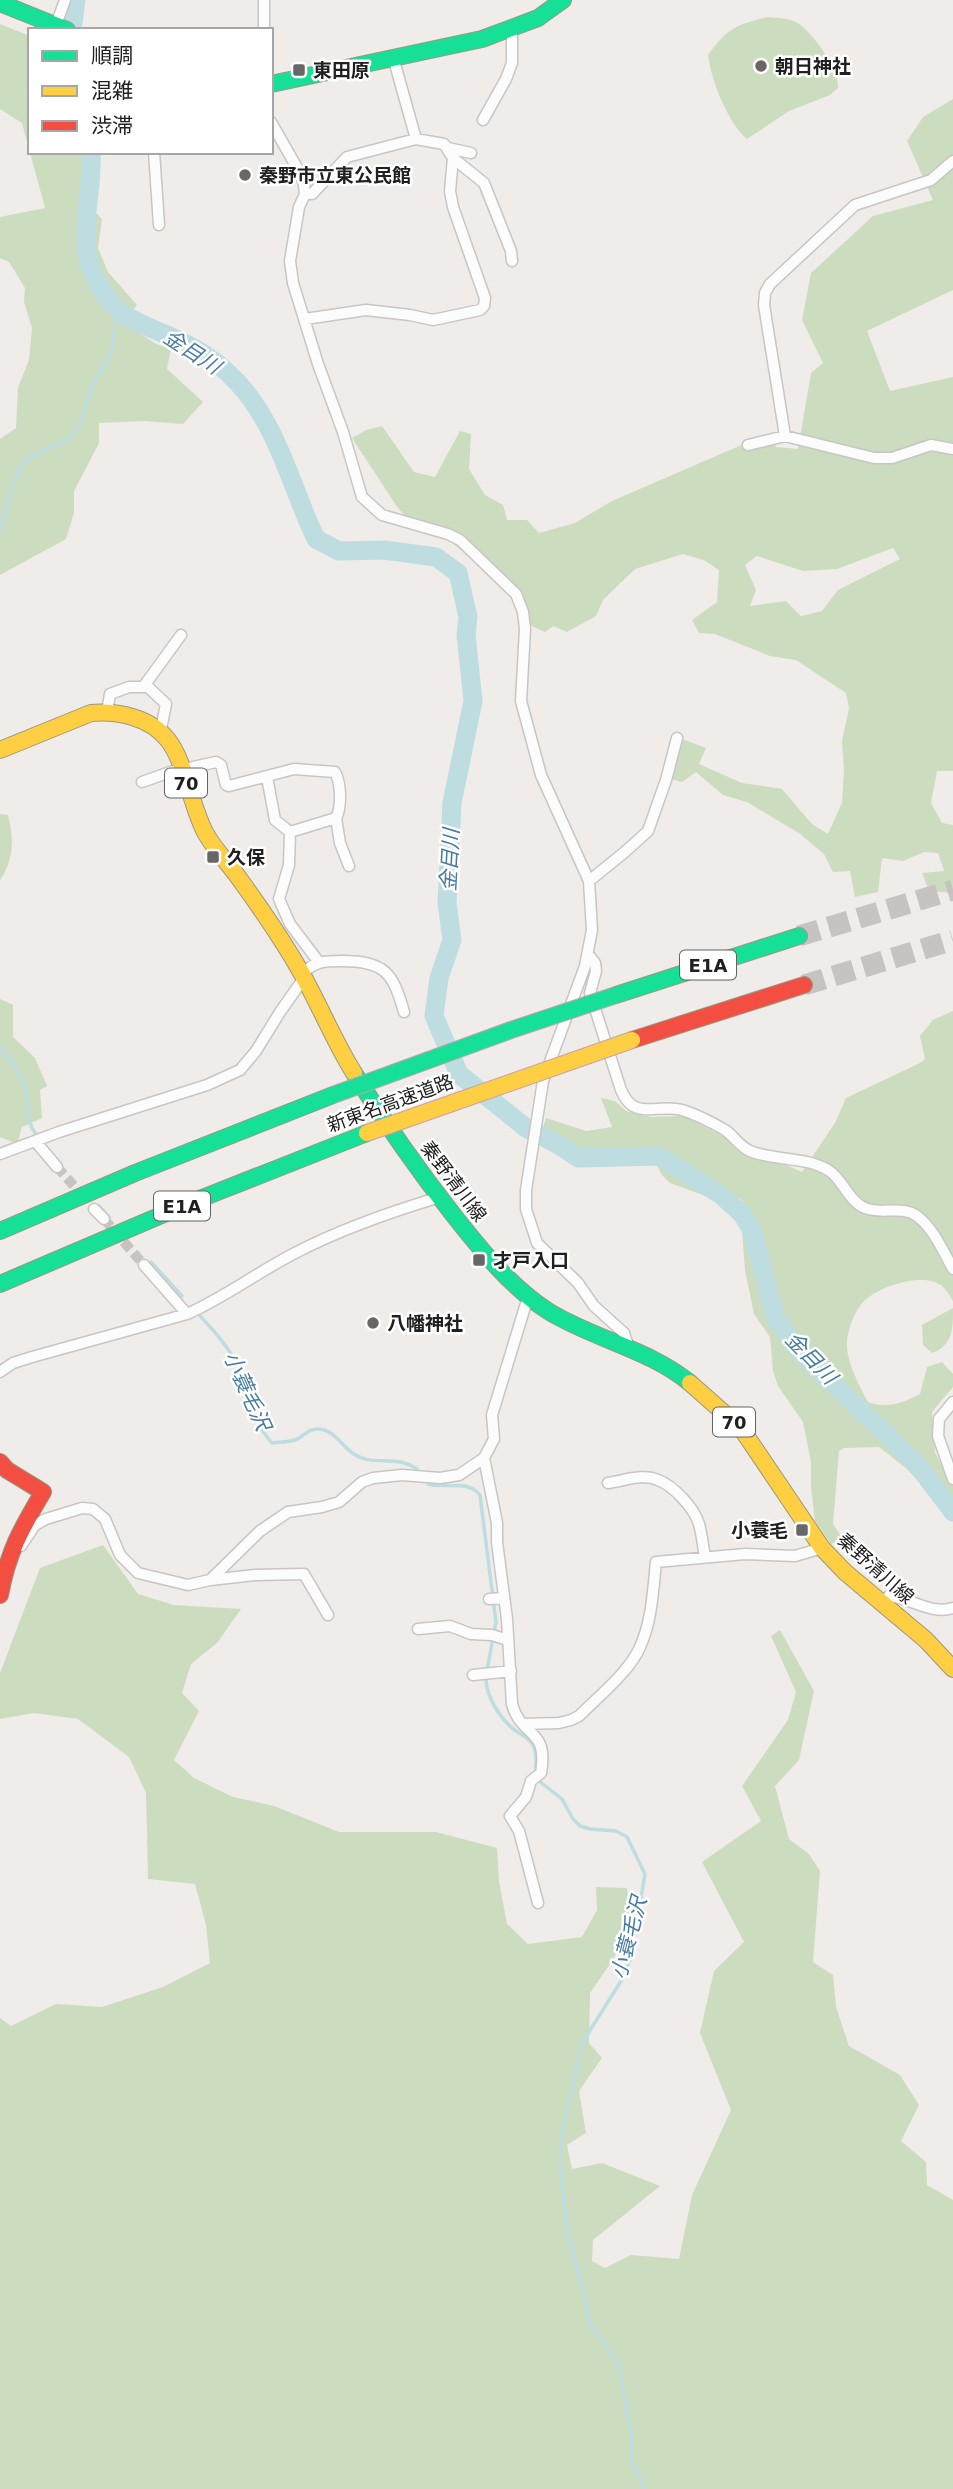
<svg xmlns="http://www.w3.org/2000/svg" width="953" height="2489" font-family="'DejaVu Sans','Noto Sans JP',sans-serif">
<rect width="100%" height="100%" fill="#efece9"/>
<!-- forest -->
<path fill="#ccddbf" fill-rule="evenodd" d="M768,17C776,18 789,18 796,22C812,31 840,70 838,88L830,95L789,111L747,139C728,123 711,80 708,55C728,28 735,25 768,17Z
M0,24L30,36V152H87L86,202L102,219L98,248L108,272L137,305L123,322L156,344L171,348L167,369L203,402L183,424L144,421L99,423V443L74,491V513L66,539L0,575V439L16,428L18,387L29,360L32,328L24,302L25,288L9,262L0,258V217L45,208L22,123L0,109Z
M953,99V290L867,331L890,391L953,377V771H937L931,803L942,823L953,825V893L929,891L922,873L944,871L938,853L924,852L903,861L882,858L878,892L855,897L850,871L833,872L824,854L799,833L747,802L723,795L696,772L682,782L671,779L682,739L706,748L699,764L742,783L782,789L812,824L828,834L842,803L844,770L842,741L849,708L846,693L796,660L770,656L715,634L699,633L692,620L717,602L719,570L704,560L683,554L635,569L603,600L596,616L567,632L553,626L545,632L525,623V603L449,540L415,527L398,508L352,438L366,430L382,426L414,472L435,477L460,431L471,434L469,469L485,495L503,505L507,520H527L539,533L575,523L612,501L767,434L776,447L798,449L811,373L823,363L802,320L811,273L873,216L933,200L907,141L923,117ZM893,548L900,559L838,590L822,611L801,616L786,601L750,606L756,590L745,565L757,556L803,571L837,569Z
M0,814L8,815C14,838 14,860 0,880Z
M0,999L13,1005V1037L35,1058L47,1086L40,1090L42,1118L22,1127L17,1144L0,1137Z
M953,1011V1301C949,1294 944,1285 935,1282C914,1275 879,1287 864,1301C855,1310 848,1329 847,1341C845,1359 860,1387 868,1402C887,1409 903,1403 920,1394L927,1367L942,1362L953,1374V1387L932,1412L935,1453L953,1485V1506L937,1502L907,1469L879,1447L844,1448L839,1451L833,1524L843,1539L831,1544L815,1521L811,1487V1462L803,1422L778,1386L773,1371L770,1337L754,1314L745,1270L742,1231L747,1209L741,1199L717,1200L670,1183L662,1175L654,1160H623L597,1163L541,1134L546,1118L586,1131L612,1127L601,1098L615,1101L626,1111L651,1117L684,1116L740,1145L802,1172L835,1123L846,1098L920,1063L925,1059L920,1036L933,1020Z
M953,1308C953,1329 953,1345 932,1353L923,1345L922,1325Z
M103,1545L138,1594L174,1605L241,1609L217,1643L191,1664L182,1693L199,1711L174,1760L194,1778L233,1797L274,1806L339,1832H436L497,1848L499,1881L507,1924L528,1944L582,1937L597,1910L596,1887L627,1888L630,1917L614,1958L590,1993L589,2043L602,2058L579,2091L586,2133L567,2145L572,2169L602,2163L660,2186L593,2240L592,2261L605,2268L631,2255L679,2259L692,2195L731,2110L700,2033L714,1971L744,1942L702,1862L761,1821L742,1786L788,1720L796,1692L771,1636L780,1630L814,1691L799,1760L775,1786L789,1839L809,1854L820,1871L813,1962L833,1975L836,2007L849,2046L900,2075L919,2105L901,2141L926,2162L927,2185L953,2200V2489H0V2018L11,2026L56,2004L102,2007L163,1987L210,1963L206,1925L195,1884L148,1879L146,1793L129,1757L78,1719L34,1713L0,1719V1673L40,1568Z"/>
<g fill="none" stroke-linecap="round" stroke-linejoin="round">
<!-- stream -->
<path stroke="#bddde1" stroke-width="3.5" d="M0,530C9,510 9,486 20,468C30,451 56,448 70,437C86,424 84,405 91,388C96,375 108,363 112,350C115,335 115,321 115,306
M0,1047C9,1060 19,1070 24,1085C30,1101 24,1120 36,1134
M99,1206L109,1217
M151,1262L182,1296
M200,1316C216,1333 229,1347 239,1369C250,1396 252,1421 272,1443C279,1442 288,1442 295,1440C304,1437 308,1428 319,1429C335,1430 341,1446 354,1454C373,1467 395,1454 417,1469
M428,1484C445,1489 467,1479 480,1495L496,1622L487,1670
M486,1677C485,1696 501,1720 516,1731C522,1735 529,1738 533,1745C538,1754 535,1764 536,1773
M538,1780L562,1799L573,1819L580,1826L590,1829L616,1831L627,1837L645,1874L631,1957L623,1978L582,2043L561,2138L560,2164L567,2232L584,2294L589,2322L618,2364L631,2432L632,2461L645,2489"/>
<!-- river -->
<path stroke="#bddde1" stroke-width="19" d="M72,30L76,0
M91,152C93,182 84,212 86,242C87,269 103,300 125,315C144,327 167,334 188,345C206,354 224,368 238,383C279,428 291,487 316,539L339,551L384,550L436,557L458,573L468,617L466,635L473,701L452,803L447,903L452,940L439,978L434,1016L459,1074L526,1128L559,1145L578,1158L659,1156L721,1195L742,1214L752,1230L776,1319L801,1353L916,1463L953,1512"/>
<!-- street-tunnel -->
<path stroke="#c6c3c1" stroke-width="10" stroke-dasharray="10 5" stroke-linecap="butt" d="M57,1167L83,1196
M104,1219L144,1265"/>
<!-- highway-tunnel -->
<path stroke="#c6c3c1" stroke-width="21" stroke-dasharray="21 10" stroke-linecap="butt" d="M799,936L953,890
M804,985L953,940"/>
<defs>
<path id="street" d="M56,25L65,0
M264,30V0
M393,57L416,139
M483,120L506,79L512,63V29
M271,122L300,173L304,185L305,194L299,207L290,261L293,283L318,364L343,432L362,497L382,515L448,534L460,540L516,594L523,612L525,629L521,701L541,775L589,881L592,930L585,966L543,1081L526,1190V1209L537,1243L578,1283L594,1306L624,1333L629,1348
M448,148L471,153
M154,152L159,225
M305,194H312L347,157L416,139L444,144L453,158L484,183L511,251L512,261
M305,319L366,310L410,315L433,320L480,310L484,306L485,298L453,207L450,191L453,158
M785,436L764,305L765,293L770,284L855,205L931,180L953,161
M748,445L785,436L874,458H892L931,445L953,449
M144,686L181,635
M107,712L110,694L129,687H148L166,704L160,734
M267,777L275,820L290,832
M142,782L170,772L216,762L221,765L226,785L229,786L294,769L335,772C341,783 342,807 336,818L290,832
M336,818L340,843L349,866
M290,832L289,865L279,899L290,924L318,961
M589,881L626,851L648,831L666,780L677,738
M588,954L595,963L596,971L590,993L621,1090C634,1122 657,1103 682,1110C695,1114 713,1123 725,1130C734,1136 740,1147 750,1151C774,1161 804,1156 828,1170C843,1179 848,1201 865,1208C881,1215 902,1205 917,1216C934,1229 943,1251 953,1269
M302,974C315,961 324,961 342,961C385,961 393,973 404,1012
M35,1141L57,1167
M0,1154L59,1132L207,1085L240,1070L256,1051L280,1012L304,978
M94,1209L104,1219
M144,1265L187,1314
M0,1372L13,1363L32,1357L187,1314C225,1297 258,1272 295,1253C341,1229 390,1212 440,1197
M953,1402L939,1419L938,1436L953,1479
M484,1458L497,1523V1542L507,1619L512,1704C521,1738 549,1727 541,1773L531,1781L526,1797L510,1816L519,1831L538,1903
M608,1483C623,1481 643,1473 658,1480C674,1486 694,1508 699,1524C702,1535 703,1546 705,1557
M21,1546L35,1525L46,1519L82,1508L93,1509L105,1519L120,1555L138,1573L188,1585L210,1580L260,1531L288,1512L322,1507L339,1502L362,1482L373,1478L402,1475L440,1478L459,1475L484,1458L494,1439L492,1415L528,1297
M210,1580L255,1575L304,1574L328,1615
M489,1599L504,1598
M882,1603L889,1596C911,1598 931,1615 953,1608
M418,1629L450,1626L471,1634L492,1635L508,1640
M473,1675L511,1671
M523,1724L559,1723L571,1720L579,1716C598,1697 630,1671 640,1647C652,1621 653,1590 656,1562L745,1554L795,1556L822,1548"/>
<path id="fast" d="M0,3L67,30
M271,84L482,39L538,18L563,0
M616,995L799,936
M354,1073C385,1123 418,1170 455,1217C482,1251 511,1287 548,1311C593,1339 649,1349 690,1383
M0,1231L135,1173L333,1095
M0,1284L192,1202L367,1133"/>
<path id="slow" d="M0,750L91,713C118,711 150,717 168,740C186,763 191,807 206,834C215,850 230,865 241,881C262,910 284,942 302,974C320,1006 334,1041 354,1073
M690,1383L741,1428L822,1548L845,1572L926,1640L953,1669"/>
<path id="jam" d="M632,1040L804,985
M0,1462L7,1470L43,1492C21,1529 8,1552 0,1595"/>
</defs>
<!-- street casing -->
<use href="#street" stroke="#c7c6c5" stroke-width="13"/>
<!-- fast casing -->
<use href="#fast" stroke="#999880" stroke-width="18"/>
<!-- slow casing -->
<use href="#slow" stroke="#999880" stroke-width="18"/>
<!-- jam casing -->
<use href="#jam" stroke="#999880" stroke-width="18"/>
<!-- street -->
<use href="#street" stroke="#fdfcfc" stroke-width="10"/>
<!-- fast -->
<use href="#fast" stroke="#16e098" stroke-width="16"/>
<!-- slow -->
<use href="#slow" stroke="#ffcf43" stroke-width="16"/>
<!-- jam -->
<use href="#jam" stroke="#f24e42" stroke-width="16"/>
<defs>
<path id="fast-bridge" d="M333,1095L511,1030L616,995"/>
<path id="slow-bridge" d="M367,1133L632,1040"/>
</defs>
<!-- fast-bridge casing -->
<use href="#fast-bridge" stroke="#c4a0ae" stroke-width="18" stroke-linecap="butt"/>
<!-- slow-bridge casing -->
<use href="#slow-bridge" stroke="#c4a0ae" stroke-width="18" stroke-linecap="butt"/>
<!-- fast-bridge -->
<use href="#fast-bridge" stroke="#16e098" stroke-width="16"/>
<!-- slow-bridge -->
<use href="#slow-bridge" stroke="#ffcf43" stroke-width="16"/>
</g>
<!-- markers -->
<g fill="#686766" stroke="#fff" stroke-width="2.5">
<circle cx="761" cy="66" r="7"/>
<rect x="292" y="63" width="14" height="14" rx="3.5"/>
<circle cx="245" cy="175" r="7"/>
<rect x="206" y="850" width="14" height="14" rx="3.5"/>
<rect x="472" y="1253" width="14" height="14" rx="3.5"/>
<circle cx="373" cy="1323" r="7"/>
<rect x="795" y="1523" width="14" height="14" rx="3.5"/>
</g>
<g text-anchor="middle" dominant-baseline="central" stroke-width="5" stroke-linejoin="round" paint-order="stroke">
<!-- shield labels -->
<g fill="#fff" stroke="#636363" stroke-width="2">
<rect x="165" y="768.5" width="42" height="29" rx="5"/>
<rect x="680" y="950.5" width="56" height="29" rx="5"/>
<rect x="154" y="1191.5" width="56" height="29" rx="5"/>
<rect x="713" y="1407.5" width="42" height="29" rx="5"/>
</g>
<g font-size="18" font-weight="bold" fill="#202020">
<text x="186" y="783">70</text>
<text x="708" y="965">E1A</text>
<text x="182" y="1206">E1A</text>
<text x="734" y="1422">70</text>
</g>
<!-- poi labels -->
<g font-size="19" font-weight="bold" fill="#202020" stroke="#fff" text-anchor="start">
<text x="775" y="66">朝日神社</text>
<text x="313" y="70">東田原</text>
<text x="259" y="175">秦野市立東公民館</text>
<text x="227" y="857">久保</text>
<text x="493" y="1260">才戸入口</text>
<text x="387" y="1323">八幡神社</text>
<text x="788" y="1530" text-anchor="end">小蓑毛</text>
</g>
<!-- street labels -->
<g font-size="19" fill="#202020" stroke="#fff">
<text transform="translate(390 1103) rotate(-20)">新東名高速道路</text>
<text transform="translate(454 1181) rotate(53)">秦野清川線</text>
<text transform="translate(876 1568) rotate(42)">秦野清川線</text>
</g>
<!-- water labels -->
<g font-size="21" font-style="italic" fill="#467ca1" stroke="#fff">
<text transform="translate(192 352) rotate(33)">金目川</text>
<text transform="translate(450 860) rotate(-87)">金目川</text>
<text transform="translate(811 1358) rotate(46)">金目川</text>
<text transform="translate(247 1391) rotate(66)">小蓑毛沢</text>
<text transform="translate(629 1938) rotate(-75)">小蓑毛沢</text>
</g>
</g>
<!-- legend -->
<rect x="28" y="28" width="245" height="126" fill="#ffffff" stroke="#a6a6a6" stroke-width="2"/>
<rect x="42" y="51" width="35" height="10" fill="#16e098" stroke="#a6a6a6" stroke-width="2"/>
<text x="91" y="63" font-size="21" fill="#202020">順調</text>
<rect x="42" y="86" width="35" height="10" fill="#ffcf43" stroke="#a6a6a6" stroke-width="2"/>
<text x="91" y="98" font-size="21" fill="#202020">混雑</text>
<rect x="42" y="121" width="35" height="10" fill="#f24e42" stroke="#a6a6a6" stroke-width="2"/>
<text x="91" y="133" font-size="21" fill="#202020">渋滞</text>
</svg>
